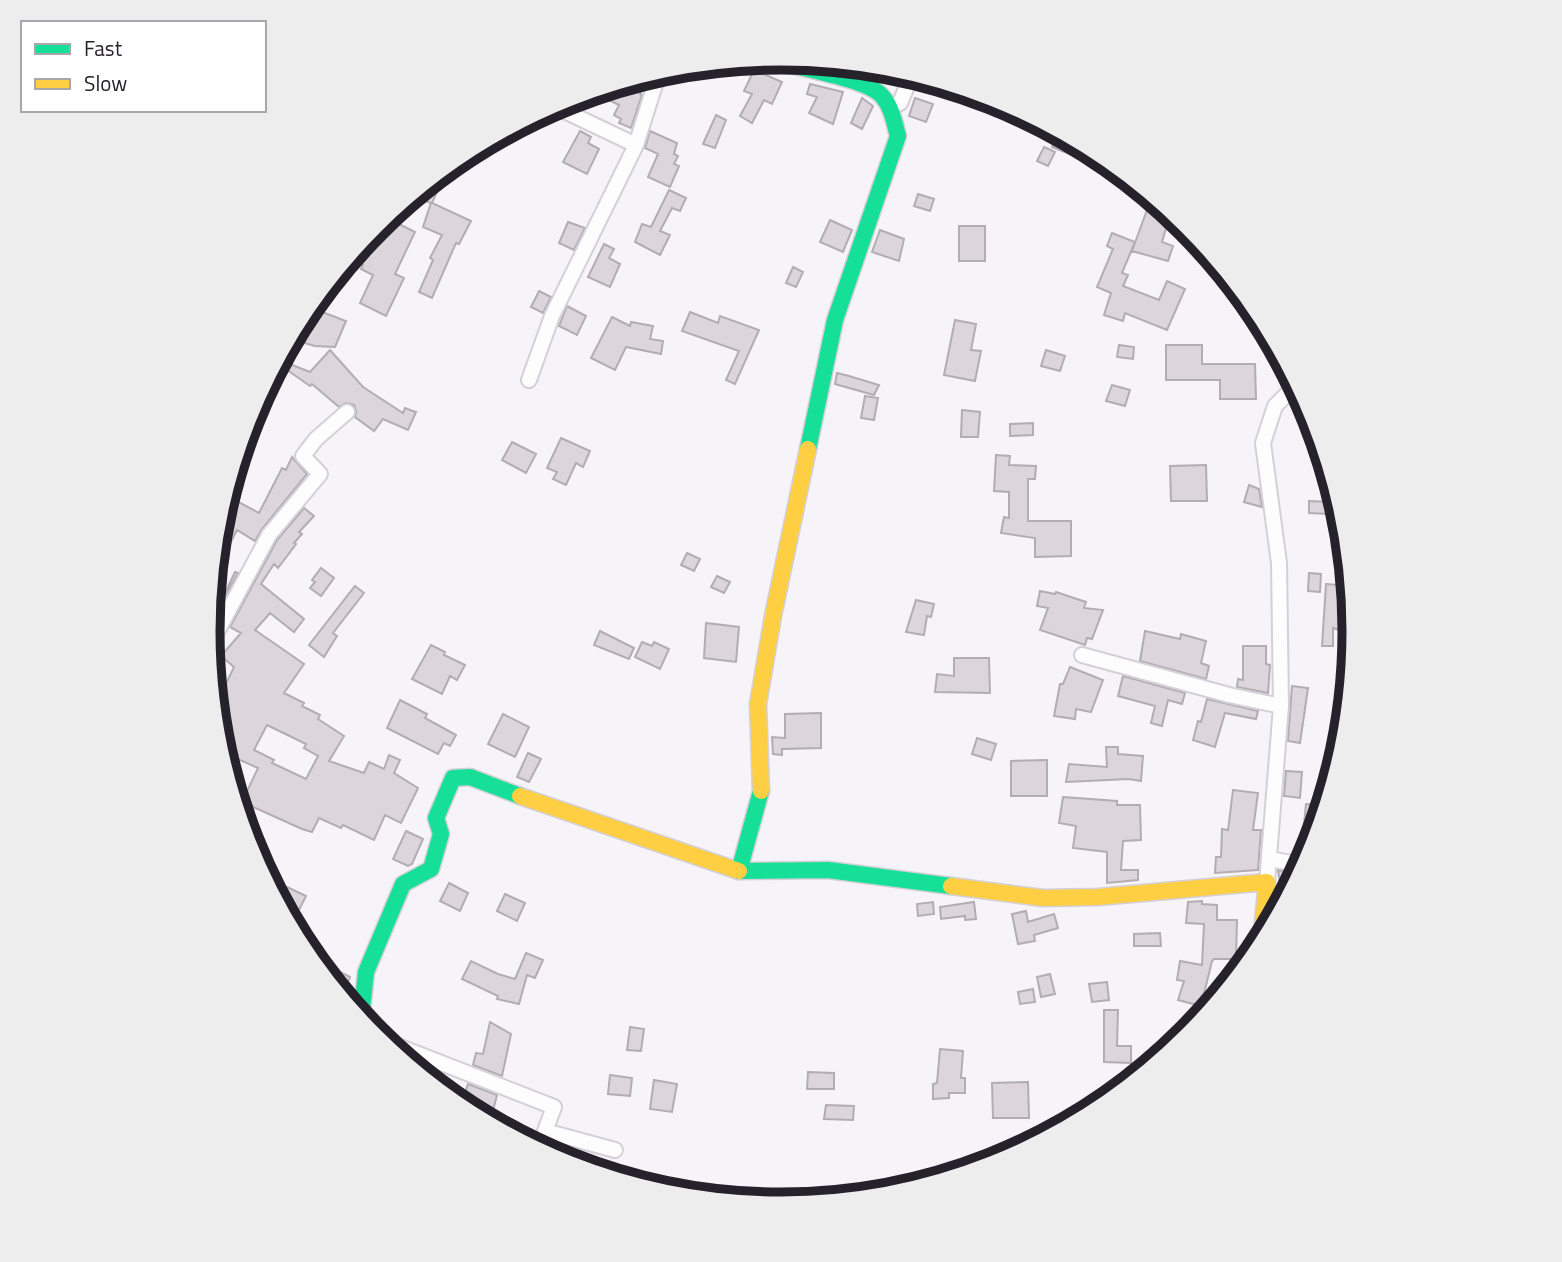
<svg xmlns="http://www.w3.org/2000/svg" width="1562" height="1262" font-family="'Titillium Web',sans-serif">
<rect width="100%" height="100%" fill="#f6f3f9"/>
<!-- building -->
<path fill="#dcd5dc" stroke="#b3adb3" stroke-width="2" fill-rule="evenodd" d="M754,70L782,82L772,104L764,100L752,123L740,116L752,94L744,91Z
M648,75L640,94L642,95L631,128L619,123L621,119L614,115L619,105L593,92Z
M810,84L843,92L833,124L809,113L817,97L807,94Z
M862,98L873,106L862,129L851,123Z
M915,98L933,104L926,122L909,116Z
M716,115L726,120L715,148L703,144Z
M580,131L591,137L588,143L599,149L587,174L563,162Z
M650,131L677,143L674,154L678,156L674,164L679,166L670,187L648,177L658,154L645,148Z
M1057,136L1078,145L1074,156L1052,147Z
M1044,147L1055,152L1048,166L1037,161Z
M448,166L432,203L471,221L459,244L456,243L432,298L419,292L433,260L430,258L442,235L423,227L431,203L417,198V192Z
M669,190L686,198L680,211L672,208L660,231L670,235L660,255L635,242L642,224L651,227Z
M918,194L934,199L930,211L914,206Z
M1147,210L1169,218L1162,242L1173,246L1168,261L1132,251Z
M387,218L415,232L395,274L404,278L386,316L360,303L373,275L361,269L363,265L349,258L360,245L371,250Z
M830,220L852,230L843,252L820,242Z
M568,222L585,228L574,250L559,243Z
M959,226H985V261H959Z
M880,230L904,239L899,261L872,252Z
M1112,233L1135,242L1122,273L1128,275L1123,286L1159,300L1167,281L1185,289L1167,330L1125,313L1123,321L1104,315L1111,293L1097,287L1113,249L1107,246Z
M604,244L614,249L609,258L620,264L610,287L588,277Z
M793,267L803,272L796,287L786,283Z
M539,291L551,297L543,313L531,307Z
M567,306L586,316L577,335L559,326Z
M309,307L346,321L335,347L315,346L290,339Z
M690,312L718,323L720,316L759,330L735,384L726,380L739,351L682,331Z
M612,317L630,326L631,322L653,326L650,339L663,341L661,354L626,347L615,370L591,358Z
M955,320L976,324L971,350L981,351L975,381L944,375Z
M1119,345L1134,347L1133,359L1117,357Z
M1166,345H1202V364H1255L1256,399H1220V380H1166Z
M330,350L363,387L403,413L405,408L416,412L408,430L383,419L374,431L355,417L356,411L354,405L346,403L339,407L312,384L310,386L280,365L282,361L310,372Z
M1046,350L1065,356L1060,371L1041,366Z
M837,373L849,376L879,385L874,395L835,384Z
M1112,385L1130,390L1125,406L1106,401Z
M865,396L878,398L874,420L861,418Z
M962,410L980,412L978,437H961Z
M1033,423V435L1010,436V424Z
M561,438L590,451L583,467L576,463L566,485L553,479L557,472L547,468Z
M512,442L536,454L526,473L502,460Z
M996,455L1010,456L1009,465L1036,466L1035,479H1028V521H1071V556L1035,557V538L1001,533L1004,517L1009,518V492L994,491Z
M292,457L307,474L262,529L255,541L237,530L213,577L217,533L233,499L259,513L282,468L286,470Z
M1206,465L1207,501H1171L1170,466Z
M1249,485L1259,489L1262,507L1244,502Z
M1309,501L1330,502L1329,514L1309,513Z
M304,508L314,516L299,532L302,534L294,543L296,544L278,568L274,564L261,584L304,619L294,632L270,613L255,630L304,664L284,693L304,703L302,706L320,715L318,719L344,736L329,761L364,773L369,762L384,769L389,755L400,760L394,773L418,788L401,823L385,815L374,840L343,825L341,828L319,818L312,832L302,829L242,802L258,768L222,752L219,742L213,683L224,688L234,667L221,656L241,633L230,627L277,540ZM267,725L306,744L304,748L318,756L306,779L272,763L274,760L254,750Z
M687,553L700,559L694,571L681,565Z
M321,568L334,578L321,596L310,588L315,582L312,580Z
M235,572L238,573L213,618L209,616L210,605L218,608Z
M1309,573L1321,574L1320,592L1308,591Z
M717,576L730,582L724,593L711,587Z
M1326,584L1350,586L1354,635L1333,628V646H1322Z
M355,586L364,593L333,633L337,636L324,657L309,645Z
M1040,591L1055,594L1056,592L1086,602L1084,608L1103,610L1092,639L1087,638L1085,645L1040,630L1048,608L1037,606Z
M916,600L934,604L931,617L927,616L924,635L906,632Z
M706,623L739,627L736,662L704,658Z
M600,631L634,648L629,659L594,645Z
M1145,631L1180,639L1181,634L1206,641L1201,663L1209,666L1206,679L1140,661Z
M642,642L652,646L654,642L669,649L660,669L635,657Z
M431,645L445,652L444,655L465,665L457,680L450,676L442,694L412,679Z
M1243,646H1266V664L1270,665L1268,693L1237,687L1238,679L1243,680Z
M954,658H989L990,693L935,692L937,674L954,676Z
M1070,667L1103,680L1091,712L1076,709L1075,719L1054,716L1060,684H1063Z
M1123,676L1185,693L1182,704L1168,700L1162,726L1151,723L1155,706L1118,696Z
M1292,686L1308,688L1300,743L1288,741Z
M1207,699L1258,711L1256,719L1225,713L1215,747L1193,740L1198,721L1201,722Z
M400,700L427,714L425,718L456,735L450,746L444,743L438,754L387,728Z
M821,713V748L782,749V755L773,754L772,737L785,738V714Z
M503,714L529,727L515,757L488,744Z
M977,738L996,744L991,760L972,754Z
M1106,747H1118V754L1143,756L1141,781L1129,779L1066,782L1069,764L1107,767Z
M528,753L541,759L529,782L517,777Z
M1047,760V796H1011V761Z
M1286,771L1302,772L1300,798L1284,796Z
M1233,790L1258,793L1253,830H1261L1258,870L1215,873L1216,857H1221L1222,829L1228,830Z
M1063,797L1117,801V805H1140L1141,840L1123,841L1121,870H1138V880L1107,883V852L1073,848L1076,826L1059,823Z
M1306,804L1324,806L1318,825L1304,824Z
M406,831L423,839L412,864L408,866L393,859Z
M1278,870L1298,874L1277,913L1280,883Z
M449,883L468,893L460,911L440,901Z
M287,887L306,896L297,914L282,907L280,903Z
M505,894L525,903L517,921L497,911Z
M1202,901V904L1217,905V920H1237L1236,959H1214L1212,961L1201,1006L1178,1000L1184,981L1177,980L1180,961L1202,965L1204,924L1186,923L1188,902Z
M933,902L934,914L918,916L917,904Z
M974,902L976,919L965,920V916L941,919L940,907Z
M1026,911L1028,922L1054,914L1058,928L1034,935L1035,941L1018,944L1012,914Z
M1160,933L1161,946H1134V934Z
M526,953L543,960L535,978L527,975L519,1004L497,999L498,996L462,979L471,961L498,974L515,979Z
M330,967L350,977L342,995L326,976Z
M1050,974L1055,994L1041,997L1037,977Z
M1107,982L1109,1000L1092,1002L1089,984Z
M1033,989L1035,1002L1020,1004L1018,992Z
M1104,1010H1118L1117,1046H1131V1063L1104,1062Z
M490,1022L511,1034L502,1076L473,1065L476,1053L483,1054Z
M630,1027L644,1029L641,1051L627,1050Z
M940,1049L963,1051L961,1078H965V1093H949V1098L933,1099V1084L937,1083Z
M808,1072L834,1073V1089H807Z
M610,1075L632,1078L630,1096L608,1094Z
M654,1080L677,1084L672,1112L650,1109Z
M1028,1082L1029,1118H993L992,1083Z
M468,1084L497,1095L490,1122L461,1106Z
M826,1105L854,1106L853,1120L824,1119Z"/>
<g fill="none" stroke-linecap="round" stroke-linejoin="round">
<defs>
<path id="street" d="M889,107L900,103L912,74
M636,145L659,72
M529,380L552,316L636,145L554,106
M208,633L217,632L269,535L320,474L303,456L316,439L347,412
M1082,655L1229,695L1281,706
M1269,859L1303,865
M1267,882L1281,706L1279,563L1263,443L1275,406L1296,385
M377,1038L554,1107L545,1131L615,1150"/>
<path id="fast" d="M769,59C795,68 866,78 882,96C892,107 894,122 898,136L835,320L808,449
M761,791L739,871L828,870L951,886
M361,1019L366,972L403,884L431,869L441,834L436,818L453,778L470,777L520,796"/>
<path id="slow" d="M761,791L758,704L773,616L808,449
M520,796L739,871
M951,886L1043,898L1098,897L1267,882L1261,942"/>
</defs>
<!-- street casing -->
<use href="#street" stroke="#d3d0d8" stroke-width="18"/>
<!-- fast casing -->
<use href="#fast" stroke="#d3d0d8" stroke-width="19"/>
<!-- slow casing -->
<use href="#slow" stroke="#d3d0d8" stroke-width="19"/>
<!-- street -->
<use href="#street" stroke="#fefdfe" stroke-width="14"/>
<!-- fast -->
<use href="#fast" stroke="#16e098" stroke-width="16"/>
<!-- slow -->
<use href="#slow" stroke="#ffcf43" stroke-width="16"/>
</g>
<!-- crop -->
<path d="M0 0H1562V1262H0ZM220 631a561 561 0 1 1 1122 0a561 561 0 1 1-1122 0Z" fill="#eeedee" fill-rule="evenodd"/>
<path fill="none" stroke="#26222c" stroke-width="9" d="M220 631a561 561 0 1 1 1122 0a561 561 0 1 1-1122 0Z"/>
<!-- legend -->
<rect x="21" y="21" width="245" height="91" fill="#ffffff" stroke="#a8a7ab" stroke-width="2"/>
<rect x="35" y="44" width="35" height="10" fill="#16e098" stroke="#a8a7ab" stroke-width="2"/>
<text x="84" y="56" font-size="21" fill="#26222c">Fast</text>
<rect x="35" y="79" width="35" height="10" fill="#ffcf43" stroke="#a8a7ab" stroke-width="2"/>
<text x="84" y="91" font-size="21" fill="#26222c">Slow</text>
</svg>
